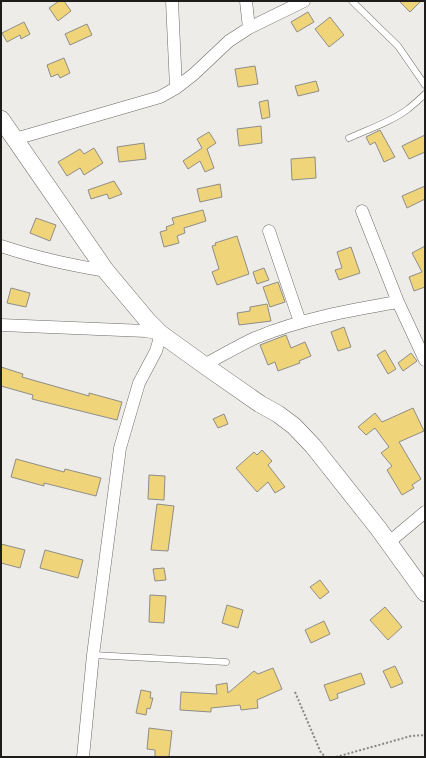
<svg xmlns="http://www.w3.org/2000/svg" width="426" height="758" font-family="'Nunito Sans',sans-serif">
<rect width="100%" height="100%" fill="#eeece8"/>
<!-- building -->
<path fill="#efd479" stroke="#8e8d88" d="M59,1H64L71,11L58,21L49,8Z
M399,1H421L410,12Z
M308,12L314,22L297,32L291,22Z
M330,17L344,35L329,47L315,29Z
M24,22L30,34L21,39L20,35L7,42L2,33Z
M87,24L92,35L70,45L65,34Z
M64,58L70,73L60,78L58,74L51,77L47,65Z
M255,66L258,84L238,87L235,69Z
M316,81L319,91L298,96L295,86Z
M268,100L270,117L262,119L259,102Z
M261,126L262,143L239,146L237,129Z
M380,130L395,157L384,162L375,142L370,145L366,137Z
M209,132L216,143L207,149L214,168L205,172L200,161L188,169L183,161L202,148L197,139Z
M425,135V152L409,159L402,146Z
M144,143L146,159L119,162L117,147Z
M94,148L103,163L84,175L80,168L67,176L58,162L80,149L84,154Z
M315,157L316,178L292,180L291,159Z
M114,181L122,194L109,199L107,194L91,199L88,190Z
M220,184L222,197L200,202L197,189Z
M425,186V199L407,208L402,196Z
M203,210L206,221L184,228L185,233L177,236L179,243L164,247L160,232L167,230L166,227L174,224L172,218Z
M36,218L56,225L50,241L30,233Z
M237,236L249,274L217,285L212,272L219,269L212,246L216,245L215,243Z
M425,246V287L414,291L409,277L422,272L412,253Z
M351,247L360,273L339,280L335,270L342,268L337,252Z
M264,268L269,280L257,284L253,272Z
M278,282L285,302L270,307L263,287Z
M11,288L30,293L26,307L7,303Z
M267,304L271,321L239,325L237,313L250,311V307Z
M344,327L351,347L338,351L331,332Z
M286,335L291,348L305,342L311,356L299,361L300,363L278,371L275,362L268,365L260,345Z
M385,350L396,369L388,374L377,355Z
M411,353L417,361L403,371L398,363Z
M1,367L23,374L22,377L89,396V393L122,402L117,420L32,399L33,395L1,386Z
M413,408L424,431L399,442L421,479L412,485L414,488L402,495L387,470L392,466L381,453L389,447L375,428L366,435L358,427L375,413L382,422Z
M224,414L228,424L218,428L213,419Z
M262,450L272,461L268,465L285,487L275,493L268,482L257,492L236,468L254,452L257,455Z
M16,459L64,472L65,469L101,478L96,496L44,483V486L11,477Z
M149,475L165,476L164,500L148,499Z
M157,504L174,506L168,551L151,550Z
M1,544L25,550L20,568L1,563Z
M45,550L83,560L78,578L40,568Z
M164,568L166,580L155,581L153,569Z
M320,580L329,592L320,599L310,587Z
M150,595L166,596L164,623L149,622Z
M227,605L243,610L238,628L222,623Z
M385,607L402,627L388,640L370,620Z
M324,621L330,634L311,643L305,630Z
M395,666L403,683L391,688L383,671Z
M273,668L282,689L257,700L258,708L241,710L240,705L211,708V712L180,710L181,692L217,694L216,685L227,683L228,693L254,671L258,674Z
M361,673L365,684L337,694L338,698L330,701L324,685Z
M141,690L151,692L150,698H153L150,709L147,708L146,715L136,713Z
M149,728L172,731L169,757H155V750L147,749Z"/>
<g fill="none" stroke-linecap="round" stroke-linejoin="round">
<defs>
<path id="lane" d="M352,1L398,46L425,85
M349,138C369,129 391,122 408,109C414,104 420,99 425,94
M93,655L226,662"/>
<path id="street" d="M172,1L176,88
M246,1L249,28
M15,139L160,97L176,88L194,74L229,41L249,28L304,1
M362,211L398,302
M269,231L300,322
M1,246C36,258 70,265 106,271
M1,325L146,331L161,334L156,351L139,383L120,448L93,655L83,757
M204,365C221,356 238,346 255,338C301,319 350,310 398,302L425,360
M388,543L425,512"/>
<path id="secondary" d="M1,119L106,271L147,320L161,334L204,365L260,404L278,414L294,426L313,446L378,528L425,593"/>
</defs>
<!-- lane casing -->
<use href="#lane" stroke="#6c6a66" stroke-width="7"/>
<!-- street casing -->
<use href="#street" stroke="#6c6a66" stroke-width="13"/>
<!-- secondary casing -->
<use href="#secondary" stroke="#6c6a66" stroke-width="18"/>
<!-- path -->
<path stroke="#878683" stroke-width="2" stroke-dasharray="2 2" stroke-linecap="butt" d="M295,692L321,753L326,757
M336,757L411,736L425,735"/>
<!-- lane -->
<use href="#lane" stroke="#fff" stroke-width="6"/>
<!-- street -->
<use href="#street" stroke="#fff" stroke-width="12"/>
<!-- secondary -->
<use href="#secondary" stroke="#fff" stroke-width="17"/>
</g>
<!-- border -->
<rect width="426" height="758" fill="none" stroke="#1e1d1c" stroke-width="4"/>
</svg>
